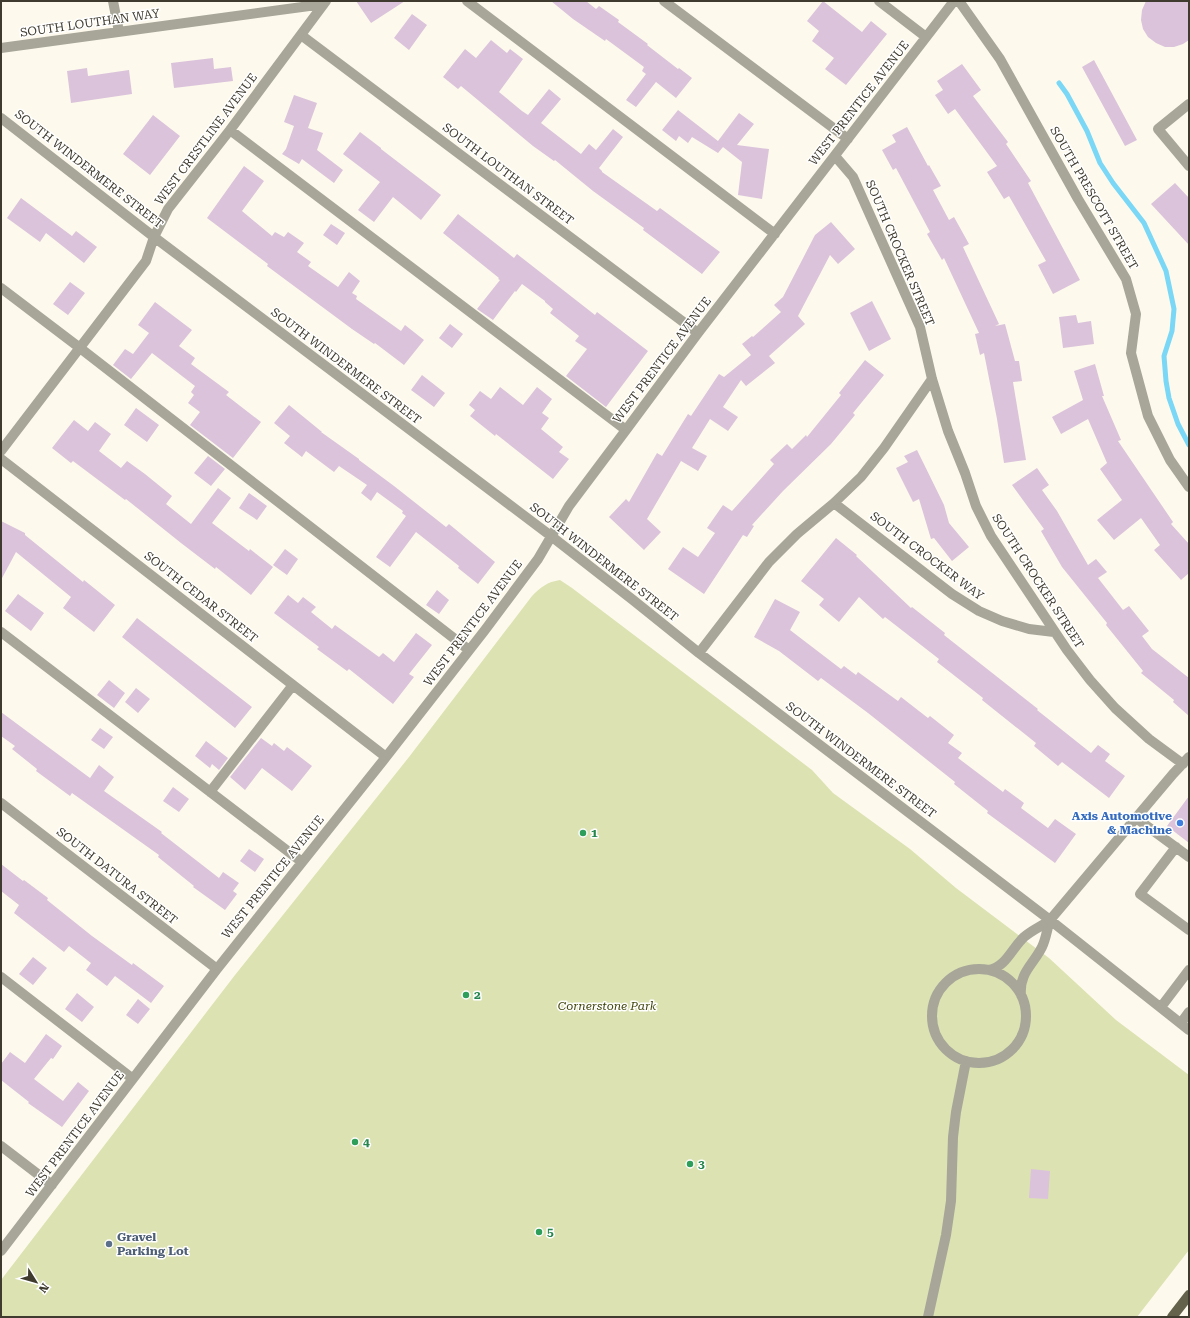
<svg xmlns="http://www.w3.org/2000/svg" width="1190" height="1318" font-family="'Roboto Serif',serif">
<rect width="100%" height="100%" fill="#fdfaed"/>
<!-- green -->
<path fill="#dce2b2" d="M560,580L572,588L812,770L833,793L910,849L956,888L1049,958L1116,1020L1189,1075V1250L1137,1317H1V1280L235,975L409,757L532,596C541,587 547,582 560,580Z"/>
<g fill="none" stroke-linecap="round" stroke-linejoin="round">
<!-- stream -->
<path stroke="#7ad7f6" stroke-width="5" d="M1059,83L1067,94L1087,131L1100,163L1113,183L1144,223L1166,271L1174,309L1172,331L1164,356L1166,381L1169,398L1178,424L1189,445"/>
</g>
<!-- building -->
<path fill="#dbc3db" d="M356,1H405L371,23Z
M551,1H586L596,9L599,6L619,20L618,22L648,44L647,45L678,69L679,68L692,78L676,98L656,82L636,107L626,100L646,74L642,71L644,67L606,39L605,41L573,19Z
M823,1L862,32L871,21L887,34L846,85L825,69L834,58L812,41L819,31L807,21Z
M1146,1H1189V40L1183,44L1174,47H1165L1156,43L1148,37L1143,29L1141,20L1142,10Z
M412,14L427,25L409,50L394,38Z
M491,40L507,53L510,49L523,59L499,92L522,111L528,115L549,89L561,99L541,123L581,154L589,144L596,150L613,129L623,137L599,168L602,171V172L657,211L660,208L720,252L702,274L643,230L644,228L593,191L555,160L554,161L533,146L461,86L458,89L443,77L465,49L476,58Z
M213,58L214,69L231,67L233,81L174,88L171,63Z
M1094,60L1137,140L1125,146L1082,67Z
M962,64L981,90L973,96L1008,142L1006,144L1031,181L1028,183L1080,280L1053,294L1038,265L1046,261L1009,196L1004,199L987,172L997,166L955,109L948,114L935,95L943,90L937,81Z
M87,68L88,76L129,70L132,94L71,103L67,71Z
M294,95L317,103L308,128L323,133L317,150L343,170L334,183L302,159L299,164L282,154L286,149L294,126L284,122Z
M678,110L718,141L739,113L754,124L737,145L769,149L762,199L738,195L742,162L723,147L718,153L692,137L688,143L679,136L676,141L662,130Z
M153,115L180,136L150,175L123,154Z
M907,127L928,166L929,165L941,186L933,190L949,220L954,217L969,244L963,247L999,324L995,326L1005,324L1015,361H1019L1022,381L1013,382L1026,460L1004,463L997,419L984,353L980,355L975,334L979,333L944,258L942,260L927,234L930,232L896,168L893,170L882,150L896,142L892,135Z
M360,132L381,148V149L441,195L421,220L393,197L374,222L358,210L380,182L343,154Z
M244,166L264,181L242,211L272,236L275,232L284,237L288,232L304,243L297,252L311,262L308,266L338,287L349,272L360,281L352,293L357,296L356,299L401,331L405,325L424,340L404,365L375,343L374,344L352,329L267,266L268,264L207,218Z
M1175,183L1189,198V245L1151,204Z
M21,198L72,236L76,231L97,247L84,263L46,233L40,242L7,218Z
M458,214L514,258L517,254L595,315L597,312L648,351L606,407L566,376L587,349L575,341L579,336L550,313L553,309L545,302V301L522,284L516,292L515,291L493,320L477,309L500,280L498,279L499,278L443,233Z
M831,222L855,249L838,264L830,255L798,316L805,324L769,356L775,363L746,386L741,380L723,407L738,417L728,431L710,419L692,448L707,456L698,471L681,461L647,519L661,532L644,550L609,517L626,499L629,502L657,453L662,456L688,414L691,416L719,374L724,377L751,355L742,344L752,336L753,337L781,312L774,305L783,297L815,235Z
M331,224L345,233L337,245L323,235Z
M70,282L85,293L68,315L53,304Z
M872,301L891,339L869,351L850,313Z
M155,302L192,330L179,346L195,358L191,364L229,392L226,395L261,422L233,458L190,425L200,412L188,403L194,395L191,392L195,386L152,353L131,379L113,365L125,349L133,354L149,333L138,325Z
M1076,315L1078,323L1091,321L1094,344L1063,348L1059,317Z
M450,324L463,334L452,348L439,338Z
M865,360L884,375L853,413L855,415L831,444L783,491L752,525L754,526L747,537L743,535L704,594L668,569L683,547L698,557L715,533L707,528L723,505L732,511L774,464L770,460L787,444L792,449L806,435L807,437L841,395L839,393Z
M1095,364L1104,396H1102L1121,440L1118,441L1173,522L1171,524L1189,544V573L1181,580L1154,550L1160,545L1141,518L1114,540L1097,520L1122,500L1100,469L1107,463L1088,419L1061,434L1052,417L1083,400L1074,371Z
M422,375L445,393L434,407L411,390Z
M500,387L523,405L537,387L552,399L542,413L549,418L541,429L563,447L559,452L569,459L553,479L496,434L495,436L470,416L475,410L469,405L480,391L491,399Z
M289,405L322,432H321L359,459V460L394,486L446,527L449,524L495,562L478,584L458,568L459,566L416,532L390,567L376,557L406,516L402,513L403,511L377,492L371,501L361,493L367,485L339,466L334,472L306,451L302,457L284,443L290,436L274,423Z
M136,408L159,425L147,442L124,425Z
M74,420L88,431L95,422L111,434L99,451L121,468L127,461L145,474L172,496L166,504L191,524L218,488L231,498L212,523L249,551L250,549L273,567L251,595L216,567L215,569L181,543L126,499L125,500L73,461L71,463L52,448Z
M917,450L944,505L949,523L969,547L952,561L934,538L931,539L919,499L913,502L896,468L908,462L904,456Z
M208,456L225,469L211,486L194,473Z
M1037,468L1049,485L1042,490L1057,511L1088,565L1096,559L1107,572L1098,578L1123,610L1129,606L1149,631L1142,636L1152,649L1189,678V716L1173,702L1174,700L1141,673L1143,671L1106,625L1107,623L1062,567L1041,531L1044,529L1012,485Z
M249,493L267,506L257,520L239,508Z
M1,521L25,533V535L83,582L84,580L115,605L94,632L63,608L71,597L16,552L1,580Z
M836,538L857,555L856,556L911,608L912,607L945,633L944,635L1038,709L1037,710L1091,753L1098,745L1110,754L1105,761L1125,776L1109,798L1062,762L1058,766L1034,746L1036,743L982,700L983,698L937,662L939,659L885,617L883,619L859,597L839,622L819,605L824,599L801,581Z
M285,549L298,559L287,575L273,565Z
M437,590L449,600L439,614L426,605Z
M18,594L44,613L31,631L5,611Z
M288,595L298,603L303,597L316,607L311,612L332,629L335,625L379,657L383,653L394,662L416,633L432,645L409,674L414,677L393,704L349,669L347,671L317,649L319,647L274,613Z
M775,599L800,612L790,630L841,669L844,666L856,675L858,672L898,701L901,697L928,718L930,716L954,735L948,743L962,753L958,758L1003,792L1005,789L1024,803L1021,808L1048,828L1055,819L1076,834L1055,863L987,813L988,811L954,784L955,782L868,713L821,678L818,681L779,651L754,637Z
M137,618L252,707L235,728L122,637Z
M109,680L125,693L114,708L97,695Z
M136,688L150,699L138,713L125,702Z
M1,712L90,778L99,765L114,777L104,791L162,832L161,833L219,878L223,872L239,883L233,891L237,894L225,910L193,887L194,886L158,857L159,855L72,793L70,796L36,771L37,769L12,749L15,746L1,736Z
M100,728L113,737L104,749L91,740Z
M261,738L272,746L274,743L284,751L287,747L312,766L292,791L262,768L245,790L230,777Z
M206,741L228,758L219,770L212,764L210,768L195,756Z
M173,787L189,799L179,812L163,801Z
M1189,796V843L1167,826Z
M249,849L264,859L255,872L240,861Z
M1,864L23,881L24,880L48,898L47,900L92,936L132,965L133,963L164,986L151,1003L115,976L107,986L86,970L91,963L69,946L64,952L14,913L19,905L1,891Z
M33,957L47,968L33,985L19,974Z
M77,993L94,1007L82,1022L65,1009Z
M138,999L150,1009L138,1024L126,1015Z
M46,1034L62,1046L53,1059L51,1058L34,1079L63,1101L78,1082L89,1091L62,1127L28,1103L29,1102L1,1080V1064L10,1052L25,1063Z
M1031,1169L1050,1171L1048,1199L1029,1198Z"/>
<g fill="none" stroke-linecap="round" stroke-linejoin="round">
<!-- minor -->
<path stroke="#a7a699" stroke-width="10" d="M113,1L119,32
M467,1L775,234
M664,1L848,139
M879,1L926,37
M959,1L1000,59L1078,199L1126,279L1136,314L1131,353L1148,416L1170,460L1189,487
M301,35L698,333
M1,48L324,4
M1189,104L1158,129L1189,166
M1,118L154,237L551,536L633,600L699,653L1050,920L1189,1030
M230,130L626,430
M835,156L853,177L920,327L932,379L948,431L965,473L976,506L991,536L1067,650L1090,680L1115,708L1149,739L1183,764
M1,288L80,348L469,650
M1,451L146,261L154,237L168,209L230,130L326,1
M1,459L386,757
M834,503L952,594L979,611L1002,621L1029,629L1054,632
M1,632L302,862
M699,653L769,562L797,534L834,503L861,477L884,448L932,379
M210,792L293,685
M1,803L217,969
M1136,818L1189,857
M1176,847L1140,894L1189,930
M932 1016a47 47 0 1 1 94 0a47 47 0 1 1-94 0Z
M989,970C1006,967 1012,948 1024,937C1032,930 1042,926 1050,920L1173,774L1189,757
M1,977L133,1079
M1021,995C1019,973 1033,965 1042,947C1046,939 1047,929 1050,920
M1161,1007L1189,970
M1181,1023L1189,1012
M1,1146L52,1185
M1,1251L217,969L386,757L485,630L538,559L569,506L626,430L698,333L954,1
M928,1317L946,1235L951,1201L953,1137L956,1112L966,1061"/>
<!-- major -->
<path stroke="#64624b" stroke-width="10" d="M1172,1317L1189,1295"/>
</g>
<!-- markers -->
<circle fill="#3f7fe0" stroke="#fff" stroke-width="1.5" cx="1180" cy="823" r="4"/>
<g fill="#2e9e5b" stroke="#fff" stroke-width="1.5">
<circle cx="583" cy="833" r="4"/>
<circle cx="466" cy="995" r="4"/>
<circle cx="355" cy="1142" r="4"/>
<circle cx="690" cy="1164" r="4"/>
<circle cx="539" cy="1232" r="4"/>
</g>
<circle fill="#5c6f8a" stroke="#fff" stroke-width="1.5" cx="109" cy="1244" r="4"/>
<g text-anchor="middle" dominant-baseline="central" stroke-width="3" stroke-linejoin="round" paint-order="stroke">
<!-- street labels -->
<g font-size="12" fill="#3f3b2f" stroke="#fff">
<text transform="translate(90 23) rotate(-8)">SOUTH LOUTHAN WAY</text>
<text transform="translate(859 103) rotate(-52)">WEST PRENTICE AVENUE</text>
<text transform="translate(206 139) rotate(-53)">WEST CRESTLINE AVENUE</text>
<text transform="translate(89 169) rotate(38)">SOUTH WINDERMERE STREET</text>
<text transform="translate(508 174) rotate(37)">SOUTH LOUTHAN STREET</text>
<text transform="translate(1094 198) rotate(60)">SOUTH PRESCOTT STREET</text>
<text transform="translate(900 253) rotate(67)">SOUTH CROCKER STREET</text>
<text transform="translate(662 360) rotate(-53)">WEST PRENTICE AVENUE</text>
<text transform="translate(346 366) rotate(37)">SOUTH WINDERMERE STREET</text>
<text transform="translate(927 556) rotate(37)">SOUTH CROCKER WAY</text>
<text transform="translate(604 562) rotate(38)">SOUTH WINDERMERE STREET</text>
<text transform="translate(1038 581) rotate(57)">SOUTH CROCKER STREET</text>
<text transform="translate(201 597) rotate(38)">SOUTH CEDAR STREET</text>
<text transform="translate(473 623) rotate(-53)">WEST PRENTICE AVENUE</text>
<text transform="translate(861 760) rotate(37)">SOUTH WINDERMERE STREET</text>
<text transform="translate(117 876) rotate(38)">SOUTH DATURA STREET</text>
<text transform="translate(273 877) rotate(-51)">WEST PRENTICE AVENUE</text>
<text transform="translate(75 1134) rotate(-53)">WEST PRENTICE AVENUE</text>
</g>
<!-- shop labels -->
<g font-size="12" font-weight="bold" fill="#366cbe" stroke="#fff" text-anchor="end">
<text x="1172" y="816">Axis Automotive<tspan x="1172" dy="14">&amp; Machine</tspan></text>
</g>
<!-- leisure labels -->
<g font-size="12" font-weight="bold" fill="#27864d" stroke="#fff" text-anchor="start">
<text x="591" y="833">1</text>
<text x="474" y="995">2</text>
<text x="363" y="1142">4</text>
<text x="698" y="1164">3</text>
<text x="547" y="1232">5</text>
</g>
<!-- park labels -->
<g font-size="12" font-style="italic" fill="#42460c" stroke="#fff">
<text x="607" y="1006">Cornerstone Park</text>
</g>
<!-- service labels -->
<g font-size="12" font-weight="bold" fill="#4e5e75" stroke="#fff" text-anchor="start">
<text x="117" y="1237">Gravel<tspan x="117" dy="14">Parking Lot</tspan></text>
</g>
</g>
<!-- border -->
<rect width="1190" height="1318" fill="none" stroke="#3f3b2f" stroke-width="4"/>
<!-- north arrow -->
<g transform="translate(36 1282) rotate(127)" stroke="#ffffff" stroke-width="3" paint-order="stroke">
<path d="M0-3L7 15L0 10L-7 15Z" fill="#3f3b2f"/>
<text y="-6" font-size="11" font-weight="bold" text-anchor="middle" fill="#3f3b2f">N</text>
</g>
</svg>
